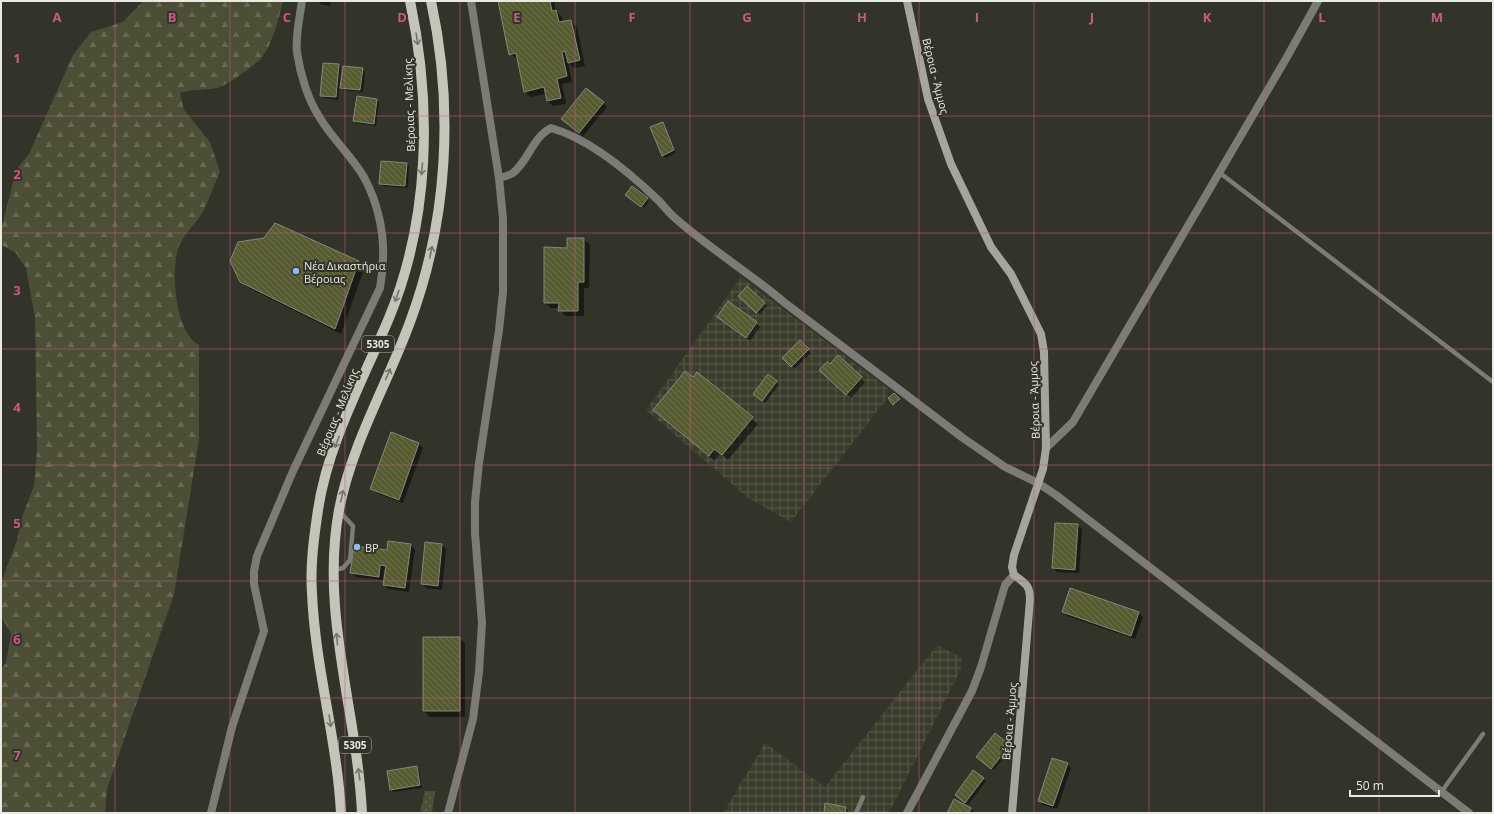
<svg xmlns="http://www.w3.org/2000/svg" width="1494" height="814" font-family="'Open Sans',sans-serif">
<defs>
<pattern id="industrial-grid" width="8" height="8" patternUnits="userSpaceOnUse"><rect width="8" height="8" fill="#3b3d2c"/><path d="M0 4h8M4 0v8" fill="none" stroke="#57594a"/></pattern>
<pattern id="grass-dots" width="8" height="8" patternUnits="userSpaceOnUse"><rect width="8" height="8" fill="#4c4f36"/><path d="M2 2h.1M6 6h.1" fill="none" stroke="#666853" stroke-width="1.8" stroke-linecap="round"/></pattern>
<pattern id="forest-firs" width="22" height="20" patternUnits="userSpaceOnUse"><rect width="22" height="20" fill="#4c4f36"/><path d="M5 1l3.5 6h-7zM16 11l3.5 6h-7z" fill="#666853"/></pattern>
<pattern id="building-back-hatch" width="6" height="6" patternUnits="userSpaceOnUse"><rect width="6" height="6" fill="#565b30"/><path d="M-1 5l2 2M0 0l6 6M5-1l2 2" fill="none" stroke="#6e734e"/></pattern>
</defs>
<rect width="100%" height="100%" fill="#323429"/>
<!-- industrial -->
<path fill="url(#industrial-grid)" d="M741,277L890,390L886,400L791,522L748,498L646,410Z
M937,645L962,658L961,668L889,813H723L765,743L825,787Z"/>
<!-- grass -->
<path fill="url(#grass-dots)" d="M425,791H435L432,813H420Z"/>
<!-- forest -->
<path fill="url(#forest-firs)" d="M143,1H283C279,17 273,42 263,56C256,65 230,83 220,87C207,91 193,88 180,93L184,110L210,142L220,172C214,185 209,200 202,213C195,225 184,234 179,246C170,268 175,334 199,345V439L174,594L107,789L105,813H1V669L6,663L11,633L1,617V583L17,540L22,517L34,486L37,449L35,317L26,268L15,252L1,245V230L16,170L29,154L73,55L91,32L123,22Z"/>
<!-- shadow -->
<path fill="#0007" d="M318,1H331L330,6L321,4Z
M499,1H554L556,11L562,17L563,23L571,21L577,27L585,66L574,68L568,62L572,82L562,84L566,104L553,106L547,101L546,94L530,97L525,91L518,59L510,54Z
M338,65L341,68L338,100L324,98L321,96Z
M362,69L365,72L363,92L344,90L341,88Z
M377,100L379,103L376,126L357,123L354,120Z
M603,103L607,107L583,136L566,123Z
M662,123L676,153L665,158L663,155Z
M407,164L409,166L408,188L383,186L380,183Z
M629,197L647,199L649,201L644,208Z
M275,224L359,262L365,267L341,334L247,287L241,281Z
M584,239L590,245L589,288H584V316H565L559,308H551L545,303L568,249Z
M747,288L767,306L760,314L739,296Z
M722,321L756,323L760,327L750,341Z
M800,342L811,353L795,369L784,358Z
M697,373L758,424L728,460L720,453L715,461L654,410Z
M825,374L861,378L865,382L851,398Z
M769,376L779,385L765,403L757,396Z
M894,394L900,401L895,405L889,398Z
M392,434L419,444L423,448L403,503L376,493L372,489Z
M1077,525L1082,529L1079,573L1057,572L1053,568Z
M410,545L415,549L409,592L388,589L384,585L386,569H384L383,580L356,577L351,572L388,552Z
M442,545L446,549L442,590L426,588L422,584Z
M1071,589L1139,613L1143,617L1135,639L1067,616L1063,611Z
M459,638L465,643V717H430L424,711Z
M1009,745L1011,748L994,770L980,759Z
M1067,763L1071,768L1057,809L1043,805L1039,801Z
M417,767L419,770L422,788L393,792L391,789Z
M974,772L986,781L968,805L956,795Z
M954,801L971,809L975,813H948Z
M845,808L848,810L847,813H825Z"/>
<!-- building -->
<path fill="url(#building-back-hatch)" stroke="#86887b" d="M498,1H550L552,11L556,10L559,22L571,20L580,60L568,63L565,51L562,52L567,76L557,79L561,98L547,101L544,87L524,92L516,53L509,55Z
M323,63L339,64L336,97L320,96Z
M343,66L363,68L360,90L340,88Z
M586,88L604,102L579,133L561,119Z
M357,96L377,99L374,124L353,121Z
M663,122L674,150L662,156L650,127Z
M381,161L407,163L405,186L379,184Z
M632,186L648,198L641,207L625,195Z
M275,223L359,261L335,329L240,282L230,261L238,242L264,238Z
M567,238H584V282H578V311H558L559,303H544V247L567,248Z
M747,286L765,303L756,313L738,296Z
M728,301L757,322L746,338L717,317Z
M800,340L809,349L791,367L782,358Z
M838,355L862,377L846,395L819,370L827,362L830,364Z
M685,371L693,377L697,372L753,417L722,455L714,449L709,456L653,410Z
M768,374L777,381L762,401L753,394Z
M894,393L900,399L893,405L888,398Z
M391,432L419,443L399,500L370,489Z
M1055,523L1078,524L1075,570L1052,568Z
M388,541L411,544L405,588L383,585L386,566L380,565L379,577L350,573L354,546L387,550Z
M425,542L442,544L438,586L421,584Z
M1070,588L1139,612L1131,636L1062,612Z
M423,637H460V711H423Z
M995,733L1010,745L991,769L976,757Z
M1052,758L1068,763L1053,806L1038,801Z
M417,766L420,785L390,790L387,771Z
M973,770L984,778L965,803L955,795Z
M954,799L971,808L969,813H947Z
M825,803L846,807L845,813H824Z"/>
<g fill="none" stroke-linecap="round" stroke-linejoin="round">
<!-- lane -->
<path stroke="#7b7c76" stroke-width="4.5" d="M1220,173L1493,382
M335,570L343,568L350,560L353,526L340,512
M1442,791L1483,734
M856,813L863,797"/>
<!-- street -->
<path stroke="#7b7c76" stroke-width="8" d="M499,178C503,177 510,175 513,173C528,161 533,137 551,128C590,139 630,173 658,200C664,206 669,213 675,218C710,249 750,273 785,303L963,438L1005,467L1038,483L1056,495L1469,813
M1046,448L1073,422L1287,57L1318,1
M211,813L232,727L264,631L254,584V571L257,556L293,471L380,288C387,250 383,214 365,179C353,157 333,140 320,118C308,100 300,74 297,52C295,39 300,15 302,1
M448,813L473,719L479,672L482,623L475,533V502L479,463L499,330L503,292V219L499,178L471,1
M907,813L972,691L981,667L1005,585L1014,575"/>
<!-- secondary -->
<path stroke="#a4a59c" stroke-width="8" d="M907,1L928,99L951,164L991,247L1011,274L1041,334L1044,352L1046,448L1043,469L1014,555L1012,567L1014,575C1026,584 1030,585 1030,600L1012,813"/>
<!-- primary -->
<path stroke="#c3c5b9" stroke-width="10" d="M341,813C337,739 315,667 312,593C310,565 314,537 318,510C328,443 363,380 389,318C430,219 432,105 410,1
M362,813C357,711 320,613 339,510C352,443 387,385 410,322C448,220 454,107 431,1"/>
</g>
<!-- one-way arrows -->
<defs><path id="oneway-shaft" d="M-6 0H5M1.5-3L5.5 0L1.5 3" fill="none" stroke-width="1.6" stroke-linecap="round" stroke-linejoin="round"/></defs>
<g stroke="#73756a">
<use href="#oneway-shaft" transform="translate(417 39) rotate(81)"/>
<use href="#oneway-shaft" transform="translate(422 169) rotate(95)"/>
<use href="#oneway-shaft" transform="translate(431 252) rotate(-78)"/>
<use href="#oneway-shaft" transform="translate(397 296) rotate(109)"/>
<use href="#oneway-shaft" transform="translate(388 374) rotate(-67)"/>
<use href="#oneway-shaft" transform="translate(337 442) rotate(110)"/>
<use href="#oneway-shaft" transform="translate(342 496) rotate(-77)"/>
<use href="#oneway-shaft" transform="translate(337 639) rotate(-95)"/>
<use href="#oneway-shaft" transform="translate(330 721) rotate(81)"/>
<use href="#oneway-shaft" transform="translate(359 774) rotate(-98)"/>
</g>
<!-- grid -->
<path fill="none" stroke="#ce5784" stroke-width="1" stroke-opacity="0.55" d="M115,1V813M230,1V813M345,1V813M460,1V813M575,1V813M690,1V813M804,1V813M919,1V813M1034,1V813M1149,1V813M1264,1V813M1379,1V813M1,116H1493M1,233H1493M1,349H1493M1,465H1493M1,581H1493M1,698H1493"/>
<!-- markers -->
<g fill="#8db9fc" stroke="#323429" stroke-width="1.5">
<circle cx="296" cy="271" r="4"/>
<circle cx="357" cy="547" r="4"/>
</g>
<g text-anchor="middle" dominant-baseline="central" stroke-width="4" stroke-linejoin="round" paint-order="stroke">
<!-- shield labels -->
<g fill="#323429" stroke="#b2b3ab" stroke-width="1">
<rect x="362" y="336" width="32" height="16" rx="3"/>
<rect x="339" y="737" width="32" height="16" rx="3"/>
</g>
<g font-size="10" font-weight="bold" fill="#e9eae3">
<text x="378" y="344">5305</text>
<text x="355" y="745">5305</text>
</g>
<!-- street labels -->
<g font-size="11" fill="#e9eae3" stroke="#323429">
<text transform="translate(936 76) rotate(76)">Βέροια - Άμμος</text>
<text transform="translate(409 105) rotate(-92)">Βέροιας - Μελίκης</text>
<text transform="translate(1034 400) rotate(-92)">Βέροια - Άμμος</text>
<text transform="translate(337 412) rotate(-68)">Βέροιας - Μελίκης</text>
<text transform="translate(1009 721) rotate(-85)">Βέροια - Άμμος</text>
</g>
<!-- poi labels -->
<g font-size="11" fill="#e9eae3" stroke="#323429" text-anchor="start">
<text x="304" y="265">Νέα Δικαστήρια<tspan x="304" dy="13">Βέροιας</tspan></text>
<text x="365" y="547">BP</text>
</g>
</g>
<g font-size="13" text-anchor="middle" font-weight="bold" fill="#ce5784" stroke="#323429" stroke-width="4" stroke-linejoin="round" paint-order="stroke">
<text x="57" y="22">A</text>
<text x="172" y="22">B</text>
<text x="287" y="22">C</text>
<text x="402" y="22">D</text>
<text x="517" y="22">E</text>
<text x="632" y="22">F</text>
<text x="747" y="22">G</text>
<text x="862" y="22">H</text>
<text x="977" y="22">I</text>
<text x="1092" y="22">J</text>
<text x="1207" y="22">K</text>
<text x="1322" y="22">L</text>
<text x="1437" y="22">M</text>
<text x="17" y="63">1</text>
<text x="17" y="179">2</text>
<text x="17" y="295">3</text>
<text x="17" y="412">4</text>
<text x="17" y="528">5</text>
<text x="17" y="644">6</text>
<text x="17" y="760">7</text>
</g>
<!-- border -->
<rect width="1494" height="814" fill="none" stroke="#e9eae3" stroke-width="4"/>
<!-- scale -->
<path d="M1350 790v6h89v-6" fill="none" stroke="#e9eae3" stroke-width="2"/>
<text x="1356" y="790" font-size="12" fill="#e9eae3" stroke="#323429" stroke-width="3" paint-order="stroke">50 m</text>
</svg>
